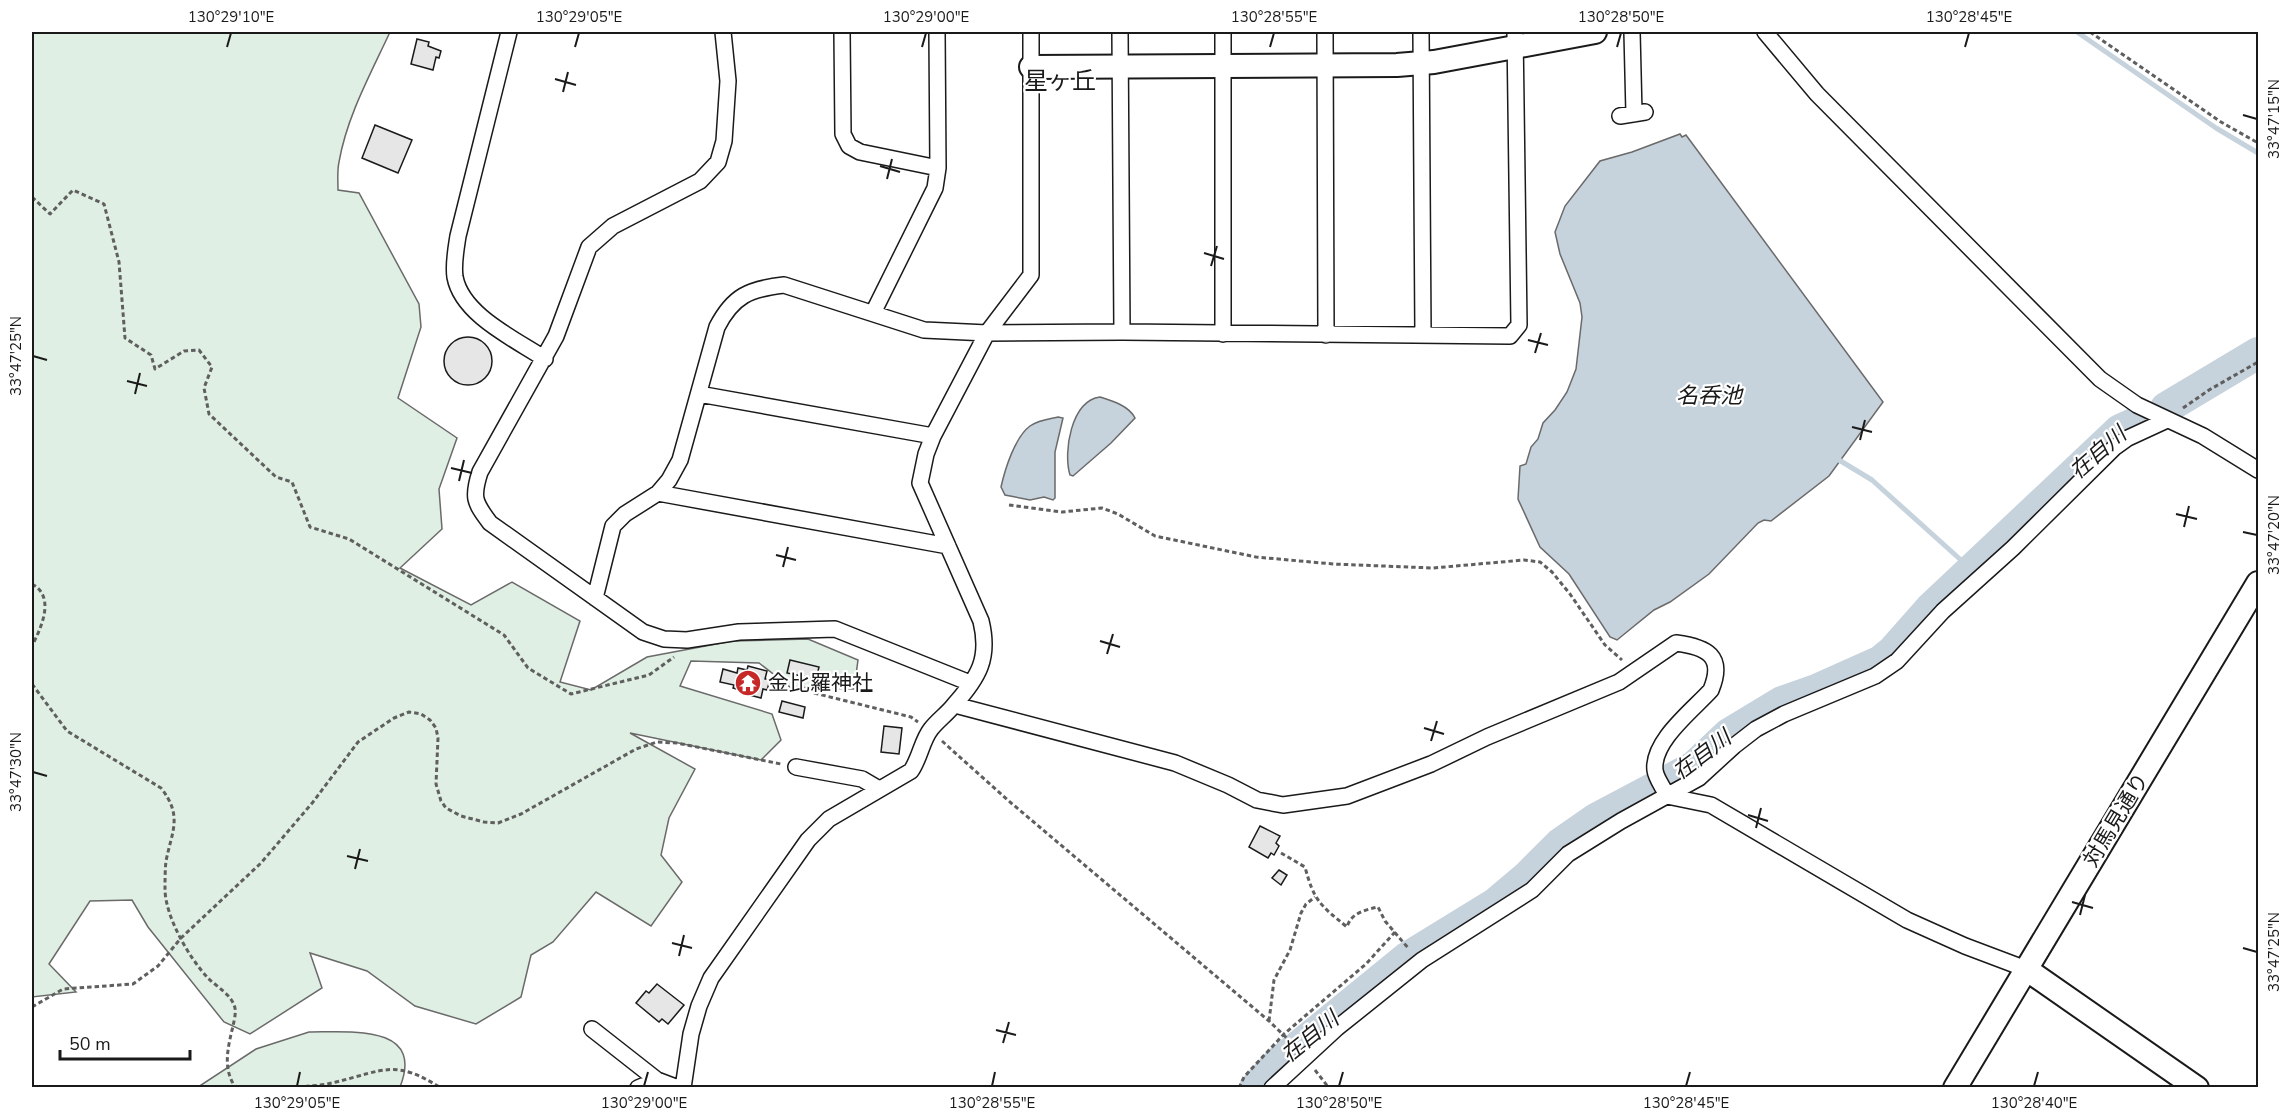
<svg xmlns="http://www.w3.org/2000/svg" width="2290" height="1119" font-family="'Nunito Sans','Noto Sans JP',sans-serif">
<rect width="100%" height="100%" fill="#fff"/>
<!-- green -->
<path fill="#e0efe3" stroke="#6a6a6a" stroke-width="1.5" d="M32,32H390C371,73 347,116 339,162C337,171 338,181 338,190L359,193L419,304L421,327L398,398L457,438L439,489L442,529L400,568L471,605L512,582L580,621L560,682L591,690L647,657L732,641L808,639L858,660L854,689L790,687L759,663L691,661L680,686L772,714L781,740L761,760L630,733L695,769L669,818L661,855L682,882L651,926L596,892L553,942L531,955L521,997L476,1024L415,1006L367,971L310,953L322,988L250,1034L224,1022L148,927L132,900L90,901L49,964L76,992L32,997Z
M309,1032C350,1032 425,1024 400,1087H198L256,1049Z"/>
<!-- water -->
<path fill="#c6d2dc" stroke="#6a6a6a" stroke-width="1.5" d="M1680,134L1682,137L1686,135L1883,402L1829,476L1771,521L1764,520L1758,523L1709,574L1670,602L1654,610L1617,640L1610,637L1569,574L1540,547L1518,499L1520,466L1526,464L1531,447L1538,439L1543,423L1555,410L1567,392L1576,369L1582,317L1580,303L1560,254L1555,232L1565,206L1600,161L1632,152Z
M1100,397C1113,401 1129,406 1135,418L1111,443L1073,476L1070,475C1063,452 1071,401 1100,397Z
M1058,417L1063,418L1055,452V498L1053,500L1044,497L1030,500L1005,495L1001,487C1005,469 1015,437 1030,426C1038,420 1048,419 1058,417Z"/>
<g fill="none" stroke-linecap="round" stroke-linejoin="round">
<!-- stream -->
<path stroke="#c6d2dc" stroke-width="5" d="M2077,32L2216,128L2258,153
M1839,460L1872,480L1962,561L1980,563"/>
<!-- river -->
<path stroke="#c6d2dc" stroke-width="32" d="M2166,408L2258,353
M1255,1088L1278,1063L1407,958L1495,904L1527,877L1560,844L1596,819L1694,767L1729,734L1782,702L1816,690L1881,661L1892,652L1930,609L2120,430L2142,420"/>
</g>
<!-- building -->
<path fill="#e6e6e6" stroke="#1a1a1a" stroke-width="1.5" d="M417,39L429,42L428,46L441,51L439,58L436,57L433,70L411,64Z
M375,125L412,140L398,173L362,158Z
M444 361a24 24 0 1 1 48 0a24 24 0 1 1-48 0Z
M790,660L819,667L816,679L787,673Z
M748,666L767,671L765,679L770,680L767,690L763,689L761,698L742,693L743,691L733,688L734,685L720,682L723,669L737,673L738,668L747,670Z
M782,701L805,707L803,718L779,712Z
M884,726L902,728L899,754L881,752Z
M1260,826L1280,836L1276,843L1279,846L1274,855L1271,853L1268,858L1249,847Z
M1279,870L1287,875L1281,885L1272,878Z
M657,984L684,1005L668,1024L662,1019L659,1022L636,1003L646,991L649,993Z"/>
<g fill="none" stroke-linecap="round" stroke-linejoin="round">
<defs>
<path id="street" d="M509,32L458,236C456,249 453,264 455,277C462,315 515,339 545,359
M723,32L728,81L724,141L718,162L700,181L613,226L589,247L556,336L480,472C472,497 474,502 490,523L643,632L664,639L687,640L739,632L835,629L970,683
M842,32L843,134L849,146L860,152L938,168
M1120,32L1122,332
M1223,32V334
M1325,32L1326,335
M1421,32L1423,335
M1632,32L1634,114
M1765,32L1817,94L2100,379L2137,405L2203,436L2258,470
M1620,116L1645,112
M873,313L935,188L938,168L937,32
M699,394L933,436
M658,493L948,546
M595,598L613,526L625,514L658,493L669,480L680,460L717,327C733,296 749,289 784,285L924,330L987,333L1122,332L1510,336L1519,325L1515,32
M955,705L1175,763L1228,785L1257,800L1283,805L1347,796L1431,764L1487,737L1619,682L1676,643C1707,647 1725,656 1711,690C1693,710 1652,741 1655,770C1656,779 1664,788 1667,796
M796,767L862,779L879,789
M1667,796L1711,805L1907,920L1965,946L2026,969
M592,1029L657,1080L678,1088
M638,1088L657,1080
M683,1088L691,1034L699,1006L711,978L808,840L829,819L911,771C920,758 922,740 931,729C938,720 947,714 954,705C979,677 990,658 981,621L920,483L926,454L933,436L987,333L1031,275V32
M1272,1088L1337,1028L1422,960L1532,890L1568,854L1621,821L1699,778L1734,746L1756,729L1784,714L1875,676L1897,661L1943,611L2013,548L2114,448L2128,438L2167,420"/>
<path id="secondary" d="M1031,67L1397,65L1434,62L1595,32
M2026,969L2197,1088
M1955,1088L2258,583"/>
</defs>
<!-- street casing -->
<use href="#street" stroke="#1a1a1a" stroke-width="18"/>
<!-- secondary casing -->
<use href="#secondary" stroke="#1a1a1a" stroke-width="26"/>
<!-- path -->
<path stroke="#5f5f5f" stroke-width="3" stroke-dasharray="4.5 3" stroke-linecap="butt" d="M2090,32L2221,122L2258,143
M32,197L50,214L73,190L104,204L119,262L125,338L151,355L155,369L184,351L199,350L212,367L204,388L209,414L276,477L292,482L310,527L349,539L504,635L528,668L571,694L649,675L674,657
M2183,408L2209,390L2258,362
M1009,505L1062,512L1102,508L1118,514L1155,536L1256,557L1333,564L1433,568L1524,560L1540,562L1552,572L1570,594L1605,645L1622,660
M32,584C56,597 41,628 32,646
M32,684L67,731L161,788C183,816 172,831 166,861C165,870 165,880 165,889C165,916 189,958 208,978C217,987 232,995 235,1008C236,1014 234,1021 233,1026C228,1047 222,1069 236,1088
M814,693L911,717L918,722
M942,741L1010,802L1269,1021L1296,1047
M1281,853L1305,867C1314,901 1320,905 1347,927C1351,913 1365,910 1378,907L1385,921L1409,949
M32,1007L63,989L133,984L158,966L181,938L261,863L313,802L358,742L394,718L409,712L421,714L430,720L436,728L438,738L436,784L441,801L446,808L461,816L484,822L498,823L521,814L636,749L657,742L677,743L781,764
M1269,1021L1274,980L1290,950L1301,913L1306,904L1315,897
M1315,1070L1329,1088
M290,1088C306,1086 321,1086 336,1082C385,1070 395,1059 441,1088
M1239,1088L1244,1077L1284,1034L1366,964L1395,932"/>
<!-- street -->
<use href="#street" stroke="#fff" stroke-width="15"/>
<!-- secondary -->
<use href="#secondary" stroke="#fff" stroke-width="22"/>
</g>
<!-- ticks -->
<path fill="none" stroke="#1a1a1a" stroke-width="2" d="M227,47L231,33M575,47L579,33M922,47L926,33M1270,47L1274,33M1617,47L1621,33M1965,47L1969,33M555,79L576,85M563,92L568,72M2243,115L2257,119M880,166L900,172M887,179L892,159M1204,253L1224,259M1211,266L1217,246M1528,340L1548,345M1535,353L1541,333M33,356L47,360M127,381L147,386M135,394L140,373M1852,427L1872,432M1860,440L1865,420M451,468L472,473M459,481L464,460M2176,514L2197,519M2184,527L2189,506M2243,532L2257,535M776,555L796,560M783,567L788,547M1100,641L1120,647M1107,654L1113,634M1424,728L1444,734M1431,741L1437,721M33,772L47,776M1748,815L1768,821M1756,828L1761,808M347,856L368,861M355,869L360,849M2072,902L2093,908M2080,915L2085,895M672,943L692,948M2243,948L2257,952M679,956L684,935M996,1030L1016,1035M1003,1043L1009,1022M297,1086L300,1072M644,1086L648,1072M992,1086L995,1072M1339,1086L1343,1072M1686,1086L1690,1072M2034,1086L2038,1072"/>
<!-- icons -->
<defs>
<symbol id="temple-disc" viewBox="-11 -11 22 22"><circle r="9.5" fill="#c62828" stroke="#fff"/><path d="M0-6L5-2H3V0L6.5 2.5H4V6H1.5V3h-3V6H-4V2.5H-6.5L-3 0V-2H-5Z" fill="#fff"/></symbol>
</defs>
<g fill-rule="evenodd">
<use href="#temple-disc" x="733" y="668" width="30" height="30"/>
</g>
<g text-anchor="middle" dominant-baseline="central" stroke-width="4.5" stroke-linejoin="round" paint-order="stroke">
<!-- poi labels -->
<g font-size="21" fill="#1a1a1a" stroke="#fff" text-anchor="start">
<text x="768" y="683">金比羅神社</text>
</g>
<!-- street labels -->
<g font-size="21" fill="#1a1a1a" stroke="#fff">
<text transform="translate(2116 820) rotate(-59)">対馬見通り</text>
</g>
<!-- water labels -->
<g font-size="22" font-style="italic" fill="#1a1a1a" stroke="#fff">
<text x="1709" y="396">名呑池</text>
<text transform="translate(2098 453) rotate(-41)">在自川</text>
<text transform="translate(1702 755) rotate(-37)">在自川</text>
<text transform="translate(1310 1037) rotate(-39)">在自川</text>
</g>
<!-- quarter labels -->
<g font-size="24" fill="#1a1a1a" stroke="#fff">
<text x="1060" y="81">星ヶ丘</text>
</g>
</g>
<!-- border -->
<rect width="2290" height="1119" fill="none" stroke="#ffffff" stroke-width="66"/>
<!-- scale -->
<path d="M60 1050v9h130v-9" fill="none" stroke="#1a1a1a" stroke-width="3"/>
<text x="69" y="1050" font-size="18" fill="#1a1a1a" stroke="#ffffff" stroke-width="4.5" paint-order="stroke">50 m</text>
<rect x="33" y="33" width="2224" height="1053" fill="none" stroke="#1a1a1a" stroke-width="2"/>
<g font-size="15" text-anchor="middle" fill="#1a1a1a">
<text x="231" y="22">130°29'10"E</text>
<text x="579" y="22">130°29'05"E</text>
<text x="926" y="22">130°29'00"E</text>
<text x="1274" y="22">130°28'55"E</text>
<text x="1621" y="22">130°28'50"E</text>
<text x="1969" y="22">130°28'45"E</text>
<text transform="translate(2274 119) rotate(-90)" y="5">33°47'15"N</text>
<text transform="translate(16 356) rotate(-90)" y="5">33°47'25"N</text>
<text transform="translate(2274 535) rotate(-90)" y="5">33°47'20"N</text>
<text transform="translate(16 772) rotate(-90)" y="5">33°47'30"N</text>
<text transform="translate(2274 952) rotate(-90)" y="5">33°47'25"N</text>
<text x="297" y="1108">130°29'05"E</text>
<text x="644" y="1108">130°29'00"E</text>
<text x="992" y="1108">130°28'55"E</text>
<text x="1339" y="1108">130°28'50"E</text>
<text x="1686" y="1108">130°28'45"E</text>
<text x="2034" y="1108">130°28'40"E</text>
</g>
</svg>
